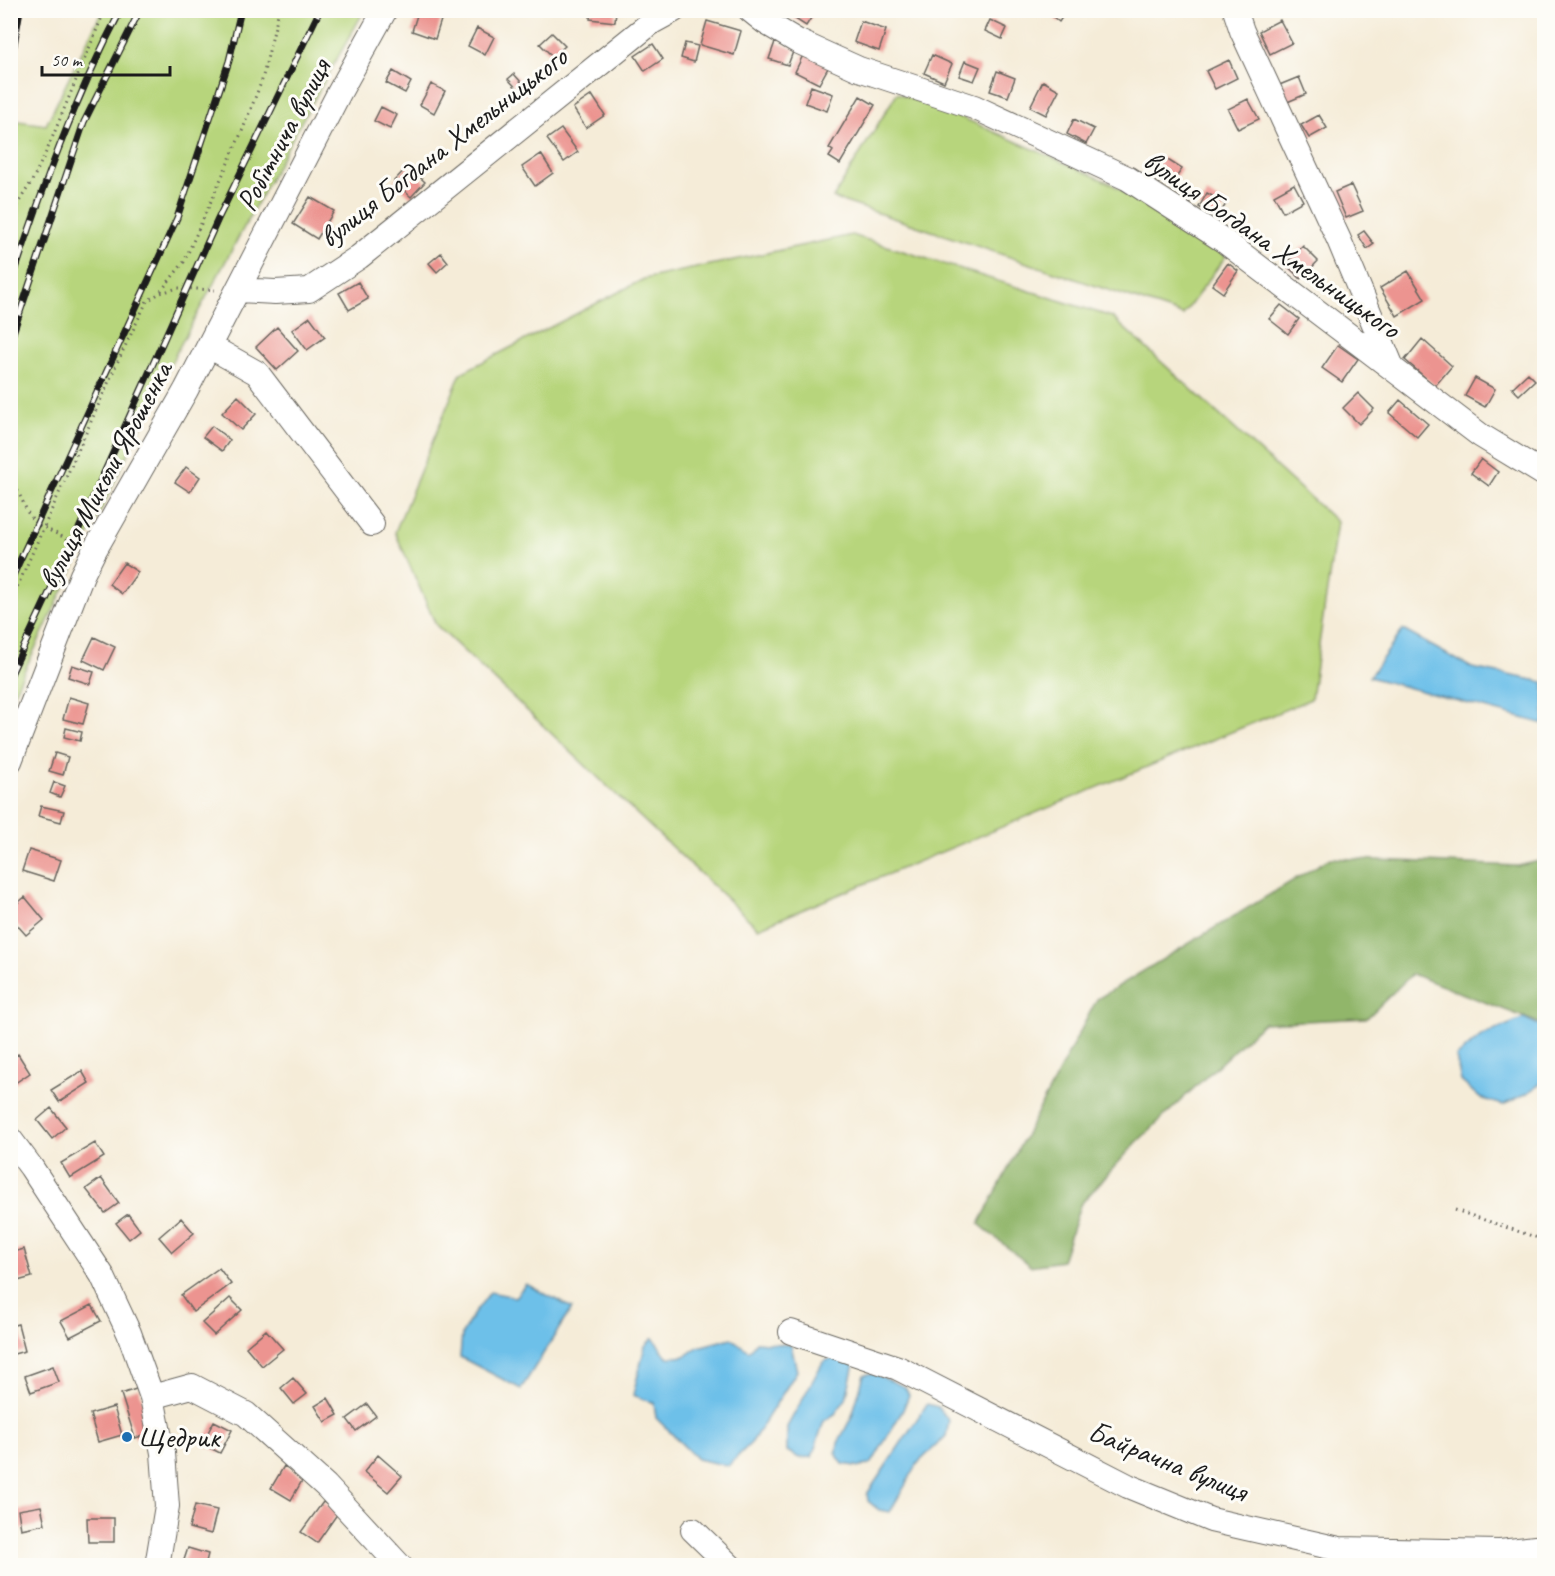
<svg xmlns="http://www.w3.org/2000/svg" width="1555" height="1576" font-family="Caveat,sans-serif">
<rect width="100%" height="100%" fill="#fdfcf7"/>
<filter id="ink" filterUnits="userSpaceOnUse"><feTurbulence type="fractalNoise" baseFrequency=".0167" numOctaves="2"/><feDisplacementMap in="SourceGraphic" scale="12" xChannelSelector="R" yChannelSelector="G"/><feConvolveMatrix kernelMatrix="1 2 1 2 8 2 1 2 1" color-interpolation-filters="sRGB"/></filter>
<filter id="wash" filterUnits="userSpaceOnUse"><feTurbulence type="fractalNoise" baseFrequency=".008" numOctaves="4" result="noise"/><feDisplacementMap in="SourceGraphic" scale="24" xChannelSelector="R" yChannelSelector="G"/><feGaussianBlur stdDeviation="1.35" result="paint"/><feColorMatrix in="noise" values="0 0 0 0 0 0 0 0 0 0 0 0 0 0 0 0 0 1.4 0 .05"/><feComposite in="paint" operator="in"/></filter>
<g filter="url(#wash)">
<rect width="100%" height="100%" fill="#f5ecd8"/>
<!-- green -->
<path fill="#b7d57b" stroke="#6a784c" stroke-width="1.5" d="M102,11H364L294,135L176,353L11,699V120L46,125Z
M897,93L963,118L1110,183L1226,256L1183,315L833,198Z
M852,235L1112,317L1337,522L1311,699L758,928L436,625L395,532L461,373L644,279Z"/>
<!-- forest -->
<path fill="#91b66b" stroke="#566944" stroke-width="1.5" d="M1330,858L1518,866L1544,860V1025L1412,974L1367,1018L1263,1023L1137,1142L1080,1205L1062,1261L1030,1266L979,1224L1097,999Z"/>
<!-- water -->
<path fill="#6dc0e9" stroke="#446e82" stroke-width="1.5" d="M1403,630L1472,668L1544,682V724L1369,677Z
M1524,1018L1543,1027L1544,1029V1079C1535,1092 1517,1098 1503,1105L1480,1098L1461,1081L1456,1057L1481,1036Z
M526,1284L572,1308L521,1389L460,1357L462,1334L473,1315L490,1292L515,1297Z
M653,1338L668,1358L685,1356L698,1347L731,1338L749,1351L756,1342L791,1345L797,1371L752,1442L728,1466L697,1459L656,1418L654,1403L633,1395L645,1346Z
M834,1357L854,1364L846,1399L835,1414L824,1421L812,1457L799,1458L787,1451V1427L823,1362Z
M873,1373L905,1387L909,1395L903,1410L872,1463L861,1467L843,1464L836,1454L838,1443L852,1416L864,1375Z
M927,1404L938,1407L949,1421L946,1436L918,1463L890,1512L879,1510L868,1501L867,1494Z"/>
<g id="blocks">
<!-- building -->
<path fill="#ec9490" d="M591,10H616L615,22L590,19Z
M792,10H816L806,26L789,15Z
M1045,10H1067L1059,22Z
M418,12L441,20L435,39L412,31Z
M990,20L1007,28L1002,39L985,31Z
M1280,20L1292,43L1270,54L1259,31Z
M707,21L741,31L734,55L700,45Z
M861,21L886,30L879,51L854,42Z
M477,28L494,37L485,55L468,46Z
M552,33L565,46L553,57L540,44Z
M775,42L794,49L788,65L769,59Z
M685,43L698,46L694,62L681,58Z
M653,44L663,59L645,71L635,56Z
M804,53L829,66L819,84L795,72Z
M932,55L952,64L944,82L924,73Z
M1229,60L1237,78L1215,89L1206,71Z
M965,61L980,67L974,81L959,76Z
M393,71L411,82L405,93L386,83Z
M997,71L1015,78L1008,97L990,91Z
M514,74L529,91L524,96L508,79Z
M1299,77L1306,94L1285,103L1277,86Z
M1043,81L1059,90L1046,115L1030,107Z
M431,84L445,91L434,113L420,105Z
M811,86L833,94L827,111L805,103Z
M592,95L605,115L586,128L573,108Z
M860,96L875,105L840,164L829,157L833,151L829,148Z
M1248,99L1259,119L1238,129L1228,109Z
M381,107L397,115L390,129L374,121Z
M1319,115L1327,128L1309,138L1301,125Z
M1074,119L1094,129L1086,144L1067,134Z
M561,129L578,152L564,162L547,139Z
M541,154L553,173L535,186L522,167Z
M1163,157L1182,169L1173,182L1155,170Z
M408,166L425,182L411,197L394,181Z
M1294,184L1303,201L1283,212L1274,195Z
M1351,185L1363,211L1346,218L1335,192Z
M1207,193L1226,204L1217,218L1199,207Z
M310,197L334,211L317,239L293,224Z
M1364,231L1374,244L1367,249L1358,235Z
M1303,246L1318,261L1301,279L1285,264Z
M441,253L448,262L437,272L429,263Z
M1228,263L1238,271L1223,293L1212,285Z
M1408,271L1425,299L1397,316L1380,288Z
M358,282L368,299L349,310L339,293Z
M1281,305L1299,319L1288,334L1269,319Z
M310,317L325,337L307,350L292,330Z
M277,327L298,351L277,370L256,347Z
M1422,339L1452,366L1435,386L1405,360Z
M1338,345L1358,359L1342,382L1322,368Z
M1528,373L1535,380L1519,395L1512,388Z
M1475,378L1495,389L1485,407L1465,396Z
M1358,393L1374,409L1359,424L1343,408Z
M238,396L256,414L241,430L222,413Z
M1400,400L1428,424L1417,437L1389,413Z
M212,426L230,440L222,451L203,437Z
M1481,459L1498,472L1489,486L1471,473Z
M186,467L200,477L190,492L175,482Z
M124,563L138,572L122,594L109,584Z
M94,637L115,647L104,670L83,660Z
M72,665L94,672L90,684L68,677Z
M69,697L89,703L83,724L63,719Z
M66,728L82,732L80,741L64,737Z
M55,753L68,757L63,775L49,771Z
M54,782L65,786L60,797L50,793Z
M41,806L64,811L61,822L38,816Z
M29,850L61,860L54,881L22,871Z
M25,897L44,920L26,935L10,917V909Z
M18,1054L30,1073L15,1083L10,1076V1059Z
M82,1071L89,1083L59,1102L51,1090Z
M51,1108L66,1127L52,1139L37,1120Z
M95,1143L104,1157L70,1178L61,1163Z
M101,1178L119,1203L105,1213L86,1189Z
M128,1214L140,1230L129,1239L116,1223Z
M181,1218L194,1233L172,1252L159,1237Z
M24,1249L32,1277L14,1282L10,1269V1253Z
M219,1268L231,1284L193,1312L181,1295Z
M230,1298L242,1310L214,1335L202,1323Z
M92,1305L101,1321L70,1337L61,1321Z
M18,1324L25,1351L10,1355V1326Z
M266,1330L283,1349L262,1366L246,1347Z
M53,1366L59,1382L31,1392L25,1376Z
M293,1378L307,1394L294,1404L281,1388Z
M139,1388L153,1433L135,1438L121,1394Z
M328,1398L338,1415L325,1422L315,1406Z
M367,1404L376,1416L356,1431L347,1419Z
M114,1407L122,1435L98,1442L90,1414Z
M214,1421L232,1430L220,1453L202,1444Z
M378,1455L402,1476L388,1492L364,1472Z
M284,1466L304,1477L291,1500L271,1488Z
M323,1502L338,1513L317,1543L301,1532Z
M195,1505L217,1510L211,1534L189,1528Z
M41,1506L45,1524L21,1529L18,1510Z
M87,1518H114V1542H88Z
M188,1548L208,1554L205,1566H182Z"/>
</g>
</g>
<g filter="url(#ink)">
<use href="#blocks" fill-opacity="0" stroke="#68655e" stroke-width="1.5"/>
<g fill="none" stroke-linecap="round" stroke-linejoin="round">
<defs>
<path id="minor" d="M750,10L765,22L797,41L859,69L974,107L1127,178L1223,240L1480,435L1544,474
M1235,10L1242,31L1339,240L1392,367
M238,290L275,292L309,290L359,257L652,22L674,10
M209,346L257,373L372,524
M10,761L82,575L94,551L186,390L339,93L385,10
M10,1139L31,1167L102,1275L129,1333L152,1397L163,1453L167,1506L157,1566
M791,1332L898,1368L1128,1486L1211,1520L1339,1549L1500,1552L1544,1547
M152,1397L192,1386L246,1414L326,1486L400,1566
M693,1530L730,1566"/>
</defs>
<!-- minor casing -->
<use href="#minor" stroke="#68655e" stroke-width="26"/>
<!-- path -->
<path stroke="#68655e" stroke-width="3" stroke-dasharray="1.5 4.5" stroke-linecap="butt" d="M10,216L32,181L48,148L102,17L106,10
M161,291L184,262L243,129L262,80L279,10
M10,474L28,513L36,524L76,543
M10,603L118,361L147,301L160,293L178,288L215,290
M1455,1210L1544,1240"/>
<!-- minor -->
<use href="#minor" stroke="#fff" stroke-width="24"/>
<defs>
<path id="rail" d="M10,68L20,10
M10,287C41,192 74,99 121,10
M10,342L84,122L140,10
M10,582L177,218L229,61L241,10
M10,676L73,542L218,219L320,10"/>
</defs>
<!-- rail casing -->
<use href="#rail" stroke="#1c1c1c" stroke-width="7"/>
<!-- rail -->
<use href="#rail" stroke="#fdfcf7" stroke-width="4.5" stroke-dasharray="14" stroke-linecap="butt"/>
</g>
</g>
<!-- markers -->
<circle fill="#1f6fb2" stroke="#fdfcf7" stroke-width="2" cx="127" cy="1437" r="6"/>
<g text-anchor="middle" dominant-baseline="central" stroke-width="6" stroke-linejoin="round" paint-order="stroke">
<!-- street labels -->
<g font-size="30" fill="#1c1c1c" stroke="#fdfcf7">
<text transform="translate(283 135) rotate(-62)">Робітнича вулиця</text>
<text transform="translate(443 147) rotate(-38)">вулиця Богдана Хмельницького</text>
<text transform="translate(1272 244) rotate(35)">вулиця Богдана Хмельницького</text>
<text transform="translate(105 475) rotate(-62)">вулиця Миколи Ярошенка</text>
<text transform="translate(1168 1461) rotate(22)">Байрачна вулиця</text>
</g>
<!-- poi labels -->
<g font-size="30" fill="#1c1c1c" stroke="#fdfcf7" text-anchor="start">
<text x="139" y="1437">Щедрик</text>
</g>
</g>
<!-- margin -->
<rect width="1555" height="1576" fill="none" stroke="#fdfcf7" stroke-width="36"/>
<!-- scale -->
<path d="M42 66v9h128v-9" fill="none" stroke="#1c1c1c" stroke-width="3"/>
<text x="51" y="66" font-size="18" fill="#1c1c1c" stroke="#fdfcf7" stroke-width="4.5" paint-order="stroke">50 m</text>
</svg>
